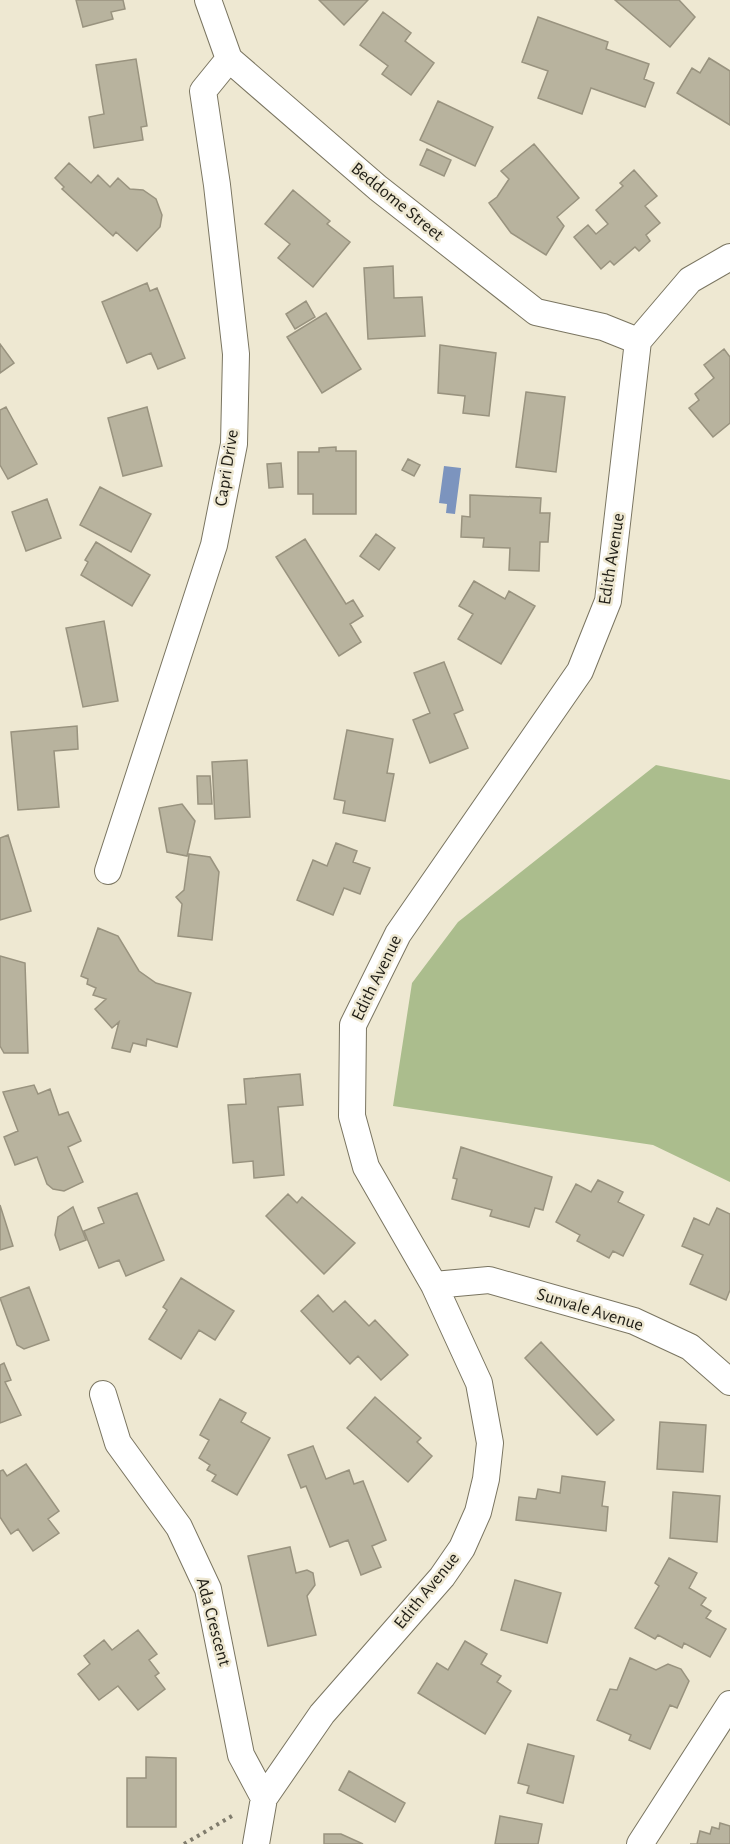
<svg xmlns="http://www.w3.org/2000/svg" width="730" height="1844" font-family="'Alegreya Sans',sans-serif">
<rect width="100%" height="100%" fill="#eee8d2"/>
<!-- forest -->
<path fill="#abbd8d" d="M656,765L730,780V1182L653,1145L393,1106L412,983L458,922Z"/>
<!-- water -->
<path fill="#7c94be" d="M444,466L461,468L455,514L446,513L447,504L439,503Z"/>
<!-- building -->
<path fill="#b8b39e" stroke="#99937f" stroke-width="1.5" d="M76,0H123L125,9L111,12L113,19L83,27Z
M319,0H368L344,25Z
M615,0H679L695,17L670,47Z
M383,12L411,33L405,41L434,63L411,95L382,74L388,66L360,45Z
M538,17L608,42L606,49L649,64L644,79L654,83L645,107L591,88L582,114L538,98L548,71L522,62Z
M709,58L730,71V125L677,93L692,68L700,73Z
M136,59L147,126L141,127L143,140L94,148L89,117L104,114L96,65Z
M438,101L493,127L475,166L420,140Z
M534,144L579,198L557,217L564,226L546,255L511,233L489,203L497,197L509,179L501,171Z
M427,149L451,160L444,176L420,165Z
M69,163L91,183L98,175L110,187L118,178L130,189L143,190L156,199L162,215L160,227L137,251L116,232L113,236L62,189L64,187L55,178Z
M634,170L657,196L645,206L660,223L646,235L650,241L639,251L635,247L614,265L610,261L601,269L574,237L588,225L596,234L608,224L596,210L623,186L620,183Z
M293,190L330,221L327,224L350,242L313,287L278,258L290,244L265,224Z
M393,266L394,298L422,297L425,336L368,339L364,268Z
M147,283L150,291L157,288L185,358L158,369L151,353L127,363L102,302Z
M306,301L315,317L295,329L286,314Z
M326,313L361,369L322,393L287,337Z
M0,344L14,363L0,373Z
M440,345L496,353L489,416L463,413L465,396L438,393Z
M724,349L730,357V423L713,437L689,408L699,400L695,394L714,378L704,365Z
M526,392L565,397L556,472L516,467Z
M6,407L37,464L8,479L0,465V410Z
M147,407L162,466L123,476L108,418Z
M336,447V451H356V514H313V494H298V452H319V448Z
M408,459L420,465L414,476L402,470Z
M281,463L283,487L269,488L267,464Z
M100,487L151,514L131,552L80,525Z
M470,495L541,498L540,513H550L548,542H540L539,571L509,570L510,548L483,547L484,538L461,537L462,516L470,517Z
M47,499L61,538L26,551L12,512Z
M376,534L395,548L379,570L360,556Z
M305,539L346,604L353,600L363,616L350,624L361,642L339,656L276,557Z
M96,542L150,575L132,606L81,575L88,562L85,560Z
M474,581L505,599L509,591L535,606L501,664L458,639L473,614L459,606Z
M104,621L118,701L83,707L66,628Z
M444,662L463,710L454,714L468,748L430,763L413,720L430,713L414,673Z
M77,726L78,749L54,751L59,807L18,810L11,732Z
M347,730L393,739L387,773L394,774L385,821L343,813L345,801L334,799Z
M247,760L250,817L215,819L212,762Z
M197,776H210L212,804H198Z
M182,804L195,821L187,856L167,852L159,808Z
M8,835L31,911L0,920V838Z
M336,843L357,851L353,862L370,868L360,894L344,888L333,915L297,900L313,860L327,866Z
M189,854L210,857L219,872L212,940L178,936L182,904L176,897L184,890Z
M98,928L118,936L139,971L156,983L191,993L177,1047L147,1039L146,1046L133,1043L130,1052L112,1048L119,1022L112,1028L95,1009L106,999L93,995L96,988L87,984L88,979L81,976Z
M0,956L25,963L28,1053H4L0,1046Z
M300,1074L303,1105L278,1107L284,1175L254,1178L253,1161L233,1163L228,1105L246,1104L244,1079Z
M34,1085L38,1094L50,1089L59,1115L68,1112L81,1141L68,1147L83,1182L64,1191L53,1189L47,1184L37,1157L15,1165L4,1137L18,1131L3,1092Z
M461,1147L552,1177L543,1210L535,1208L529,1227L490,1216L492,1210L452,1199L457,1179L453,1178Z
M598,1180L623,1192L618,1202L644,1215L623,1256L613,1251L609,1258L577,1241L580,1235L556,1222L576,1184L591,1192Z
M137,1193L164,1260L126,1276L119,1260L99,1268L84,1231L104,1223L98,1208Z
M288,1194L297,1203L302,1197L355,1243L324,1274L266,1216Z
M0,1205L13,1246L0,1250Z
M73,1207L86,1240L60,1250L55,1235L58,1217Z
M717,1208L730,1214V1290L726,1300L690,1284L703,1255L682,1246L694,1218L709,1225Z
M181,1278L234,1311L215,1340L199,1330L181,1359L149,1339L167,1310L163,1307Z
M29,1287L49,1340L24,1349L17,1345L0,1298Z
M318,1295L333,1312L345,1301L369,1326L375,1320L408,1355L381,1380L358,1356L350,1364L301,1311Z
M541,1342L614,1420L597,1435L525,1358Z
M4,1363L11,1380L5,1382L21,1415L0,1423V1365Z
M375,1397L421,1438L417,1442L432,1456L408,1482L347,1428Z
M220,1399L246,1413L241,1422L270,1438L237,1495L212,1481L216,1475L207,1470L210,1465L199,1458L209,1440L200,1435Z
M660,1422L706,1425L703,1472L657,1469Z
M313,1446L326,1479L349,1470L354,1484L363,1481L386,1540L372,1546L381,1567L361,1575L348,1540L330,1547L306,1486L301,1488L288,1455Z
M26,1464L59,1511L48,1519L59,1533L33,1551L18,1529L11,1534L0,1517V1471L3,1470L7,1476Z
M562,1476L605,1482L602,1506L608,1507L606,1531L516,1520L519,1497L536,1499L538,1489L560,1493Z
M673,1492L720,1496L717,1542L670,1538Z
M290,1547L296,1573L307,1570L313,1573L315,1585L307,1596L316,1635L268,1646L248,1556Z
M669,1558L697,1573L689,1588L706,1598L701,1605L711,1611L706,1618L726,1629L710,1657L684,1643L682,1648L658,1635L655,1639L635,1628L659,1586L655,1583Z
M515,1580L561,1593L547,1643L501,1630Z
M138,1630L157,1654L149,1660L159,1673L155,1676L165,1689L138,1710L118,1686L99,1700L78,1674L90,1664L84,1656L104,1640L112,1650Z
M465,1641L487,1654L481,1664L501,1676L497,1682L511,1691L485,1734L418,1693L437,1663L448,1670Z
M630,1658L656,1670L668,1664L681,1669L689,1681L677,1708L670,1705L650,1749L629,1740L631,1735L597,1720L610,1689L617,1690Z
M528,1744L574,1756L563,1803L527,1793L529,1786L518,1783Z
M146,1757L176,1758V1827H127V1778H146Z
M349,1771L405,1803L395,1822L339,1790Z
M500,1816L542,1824L538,1844H495Z
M720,1823L730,1826V1844H690H697L700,1831L710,1834L712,1827L719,1829Z
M324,1834H341L363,1844H324Z"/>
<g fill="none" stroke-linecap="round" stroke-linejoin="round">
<defs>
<path id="minor" d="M208,0L229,59L378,188L536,312L603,327L638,341
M108,871L214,545L234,444L236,354L217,185L203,91L229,59
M434,1285L489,1280L634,1321L690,1347L730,1382
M103,1394L118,1443L179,1527L208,1589L241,1755L264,1798
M256,1844L264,1798L322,1714L442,1577L462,1548L478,1512L486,1479L490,1443L479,1383L434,1285L366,1167L352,1116L353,1025L398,934L580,671L608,601L638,341L690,280L730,257
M640,1844L730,1704"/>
</defs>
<!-- minor casing -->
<use href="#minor" stroke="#7a7561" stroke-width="28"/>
<!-- path -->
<path stroke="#807c6d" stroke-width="4" stroke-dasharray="3 4.5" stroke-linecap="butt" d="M184,1844L232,1816"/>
<!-- minor -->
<use href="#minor" stroke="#fff" stroke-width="26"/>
</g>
<g text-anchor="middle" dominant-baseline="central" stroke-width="5" stroke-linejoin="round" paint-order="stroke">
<!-- street labels -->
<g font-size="18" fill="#201e16" stroke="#eee8d2">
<text transform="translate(397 202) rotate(39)">Beddome Street</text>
<text transform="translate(227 468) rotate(-81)">Capri Drive</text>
<text transform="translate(612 559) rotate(-81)">Edith Avenue</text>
<text transform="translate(377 978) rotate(-64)">Edith Avenue</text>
<text transform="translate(590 1310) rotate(17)">Sunvale Avenue</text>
<text transform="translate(427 1591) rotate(-51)">Edith Avenue</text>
<text transform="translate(213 1622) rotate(75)">Ada Crescent</text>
</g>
</g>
</svg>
